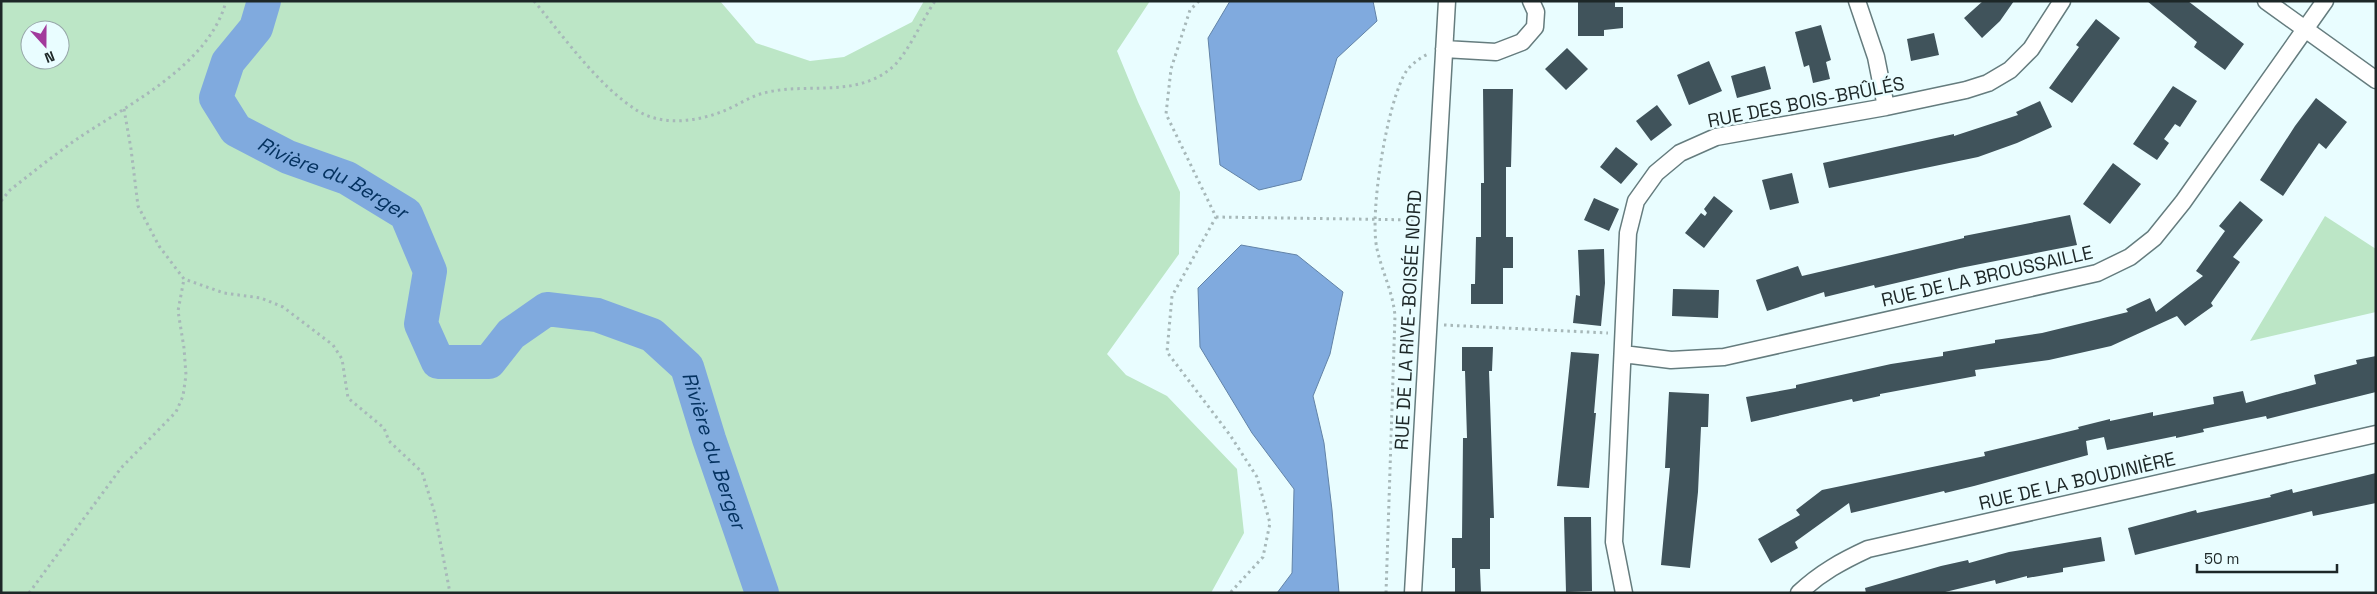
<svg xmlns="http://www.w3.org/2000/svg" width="2377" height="594" font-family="'Space Grotesk',sans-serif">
<rect width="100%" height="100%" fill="#e9fdff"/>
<!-- green -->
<path fill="#bce6c6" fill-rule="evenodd" d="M1,1H720L756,43L810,61L844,57L912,22L924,1H1150L1117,51L1138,102L1180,192L1179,254L1107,354L1126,375L1167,396L1237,469L1244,533L1211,593H1ZM30,30H60V60H30Z
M2325,216L2376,249V312L2250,341Z"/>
<!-- water -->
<path fill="#80aade" stroke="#6283a7" d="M1230,1H1373L1377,21L1337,58L1301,180L1259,190L1220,165L1208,38Z
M1241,245L1297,255L1343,292L1330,354L1313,396L1324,443L1332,510L1339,593H1277L1292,573L1294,489L1252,433L1200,347L1198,288Z"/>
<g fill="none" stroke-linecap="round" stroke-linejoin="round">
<!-- river -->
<path stroke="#80aade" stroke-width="34" id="s1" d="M264,1L256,28L228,62L216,98L236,130L288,157L347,178L406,214L430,271L421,324L438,362H489L511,334L547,309L597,315L652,335L687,367L709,439L762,593"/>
</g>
<!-- building -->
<path fill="#40535b" d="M1578,1H1615V7H1623V28L1604,30V36H1578Z
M1983,1H2014L2000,21L1982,38L1964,18Z
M2147,1H2188L2244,44L2225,70L2194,47L2197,42Z
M2096,19L2120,38L2072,103L2049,88L2079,47L2076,45Z
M1821,25L1831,60L1826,62L1830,79L1813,83L1809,65L1804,67L1795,32Z
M1934,33L1939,55L1911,61L1907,39Z
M1567,48L1588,69L1566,90L1545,69Z
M1709,61L1722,91L1689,105L1677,75Z
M1765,66L1771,89L1737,98L1731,76Z
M2173,86L2197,101L2180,127L2175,124L2164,139L2169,143L2157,160L2133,144Z
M1483,89H1513L1511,167H1506V237H1513V268H1503V304H1471V284H1475L1476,237H1481V183H1484Z
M2316,98L2347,122L2326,149L2319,143L2283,196L2260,180L2295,126Z
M2040,101L2052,127L2017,143L1978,157L1829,188L1823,163L1954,134V136L2018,115L2016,112Z
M1657,105L1672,125L1651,141L1636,121Z
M1616,147L1638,164L1621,184L1600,167Z
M2113,163L2141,184L2110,224L2083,204Z
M1792,173L1799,203L1770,210L1762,180Z
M1714,196L1733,211L1704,248L1685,233L1701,213L1705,216L1707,213L1704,209Z
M1594,198L1619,209L1609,231L1584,220Z
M2240,201L2263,220L2233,257L2240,262L2211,303L2213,306L2185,326L2177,316L2111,346L2049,360L1975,370L1976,376L1880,394V396L1853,402L1852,399L1751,422L1746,397L1796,388V385L1891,364L1943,356V352L1995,343V340L2042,333L2128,312L2126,309L2150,298L2156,312L2203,276L2196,271L2225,231L2219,226Z
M2070,215L2077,245L1960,268L1875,288L1874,285L1825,297L1824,292L1767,311L1756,280L1798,266L1802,276L1964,238V236Z
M1604,249L1605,283L1601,326L1573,323L1576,295L1580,296L1578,250Z
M1673,289L1719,290L1718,318L1672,316Z
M1462,347H1493L1492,371H1489L1494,518H1490V569H1480L1481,593H1455V568H1452V538H1462L1463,438H1467L1465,371H1462Z
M1571,352L1599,354L1594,413H1596L1589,488L1557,486Z
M2376,356V392L2267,419L2266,416L2203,429L2204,432L2176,438V436L2107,450L2104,437L2086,441L2088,455L1974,486L1945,493L1944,491L1851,513L1849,503L1795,542L1798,548L1771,563L1758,539L1800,515L1796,510L1822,490L1985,456L1984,452L2079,429L2078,427L2110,419V421L2153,412V416L2214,404L2213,397L2243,391L2246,403L2316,384L2314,375L2357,364L2356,360Z
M1669,392L1709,394L1708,427H1701L1698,492L1690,568L1661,565L1670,468H1665Z
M2376,473V503L2313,516L2312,511L2135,555L2128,528L2196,510L2197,513L2271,497L2270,495L2292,489L2293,493Z
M1564,517H1591L1592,591L1566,592Z
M2101,537L2105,561L2063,568V572L2027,578V576L1996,584L1995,580L1941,593H1866L1865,588L1941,566L1968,560L1969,563L2009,552Z"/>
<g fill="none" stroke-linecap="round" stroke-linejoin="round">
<defs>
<path id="minor" d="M1857,1L1876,57L1886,107
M2266,1L2376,80
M1444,49L1496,52L1522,42L1535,27L1536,12L1531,1
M1623,354L1671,360L1724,357L2097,273L2130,257L2154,238L2183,202L2325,1
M1413,593L1447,1
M1624,593L1614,542L1628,233L1636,201L1656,173L1680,153L1716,137L1886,107L1966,90L1988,83L2010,70L2031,49L2062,1
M1799,593C1820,573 1842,561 1868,549L2376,434"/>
</defs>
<!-- minor casing -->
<use href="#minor" stroke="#657c7e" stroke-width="19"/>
<!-- path -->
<path stroke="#a7b8b9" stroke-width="3" stroke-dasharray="2.5 4" stroke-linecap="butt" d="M534,1C564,37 599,87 638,111C664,127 700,121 726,110C738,105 751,96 764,93C806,82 852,98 889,70C906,58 922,20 935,1
M1199,1L1190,10L1171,69L1166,114L1216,217L1172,296L1167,352L1230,435L1257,477L1270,523L1263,557L1230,593
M124,109L131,149L138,206L159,246L184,279L224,293L261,298L283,307L333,345L342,359L348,398L384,428L389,441L422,472L435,514L450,593
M1,201L10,190C32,173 54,155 77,139C127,105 210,65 226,1
M1216,217L1418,220
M1444,325L1608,333
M29,593L121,468L176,412L183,396L186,375L184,348L178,311L184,279
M1386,593L1395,316C1393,292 1382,272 1377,249C1369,214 1387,100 1407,70C1413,63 1420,58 1428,54"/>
<!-- minor -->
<use href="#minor" stroke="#fff" stroke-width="16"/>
</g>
<g text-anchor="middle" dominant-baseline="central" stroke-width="5" stroke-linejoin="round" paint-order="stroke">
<!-- street labels -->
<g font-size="19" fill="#1d2727" stroke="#e9fdff">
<text transform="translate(1806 102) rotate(-11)">RUE DES BOIS-BRÛLÉS</text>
<text transform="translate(1987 276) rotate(-13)">RUE DE LA BROUSSAILLE</text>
<text transform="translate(1408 320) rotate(-87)">RUE DE LA RIVE-BOISÉE NORD</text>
<text transform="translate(2077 481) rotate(-13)">RUE DE LA BOUDINIÈRE</text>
</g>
<!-- water labels -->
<g font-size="20" font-style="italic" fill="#043260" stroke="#e9fdff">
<text stroke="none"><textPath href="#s1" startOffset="256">Rivière du Berger</textPath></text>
<text stroke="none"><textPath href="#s1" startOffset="870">Rivière du Berger</textPath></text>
</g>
</g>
<!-- border -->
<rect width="2377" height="594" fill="none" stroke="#1d2727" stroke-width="5"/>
<!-- north arrow -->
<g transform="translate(45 45) rotate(159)"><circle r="24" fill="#e9fdff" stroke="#97a7a9"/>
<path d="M0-4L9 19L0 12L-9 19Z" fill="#a23a9c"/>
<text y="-8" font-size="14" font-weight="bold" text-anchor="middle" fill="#1d2727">N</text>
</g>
<!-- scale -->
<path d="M2197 564v8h140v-8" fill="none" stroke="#1d2727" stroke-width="2.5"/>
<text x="2204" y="564" font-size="15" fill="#1d2727" stroke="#e9fdff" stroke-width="4" paint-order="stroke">50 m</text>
</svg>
